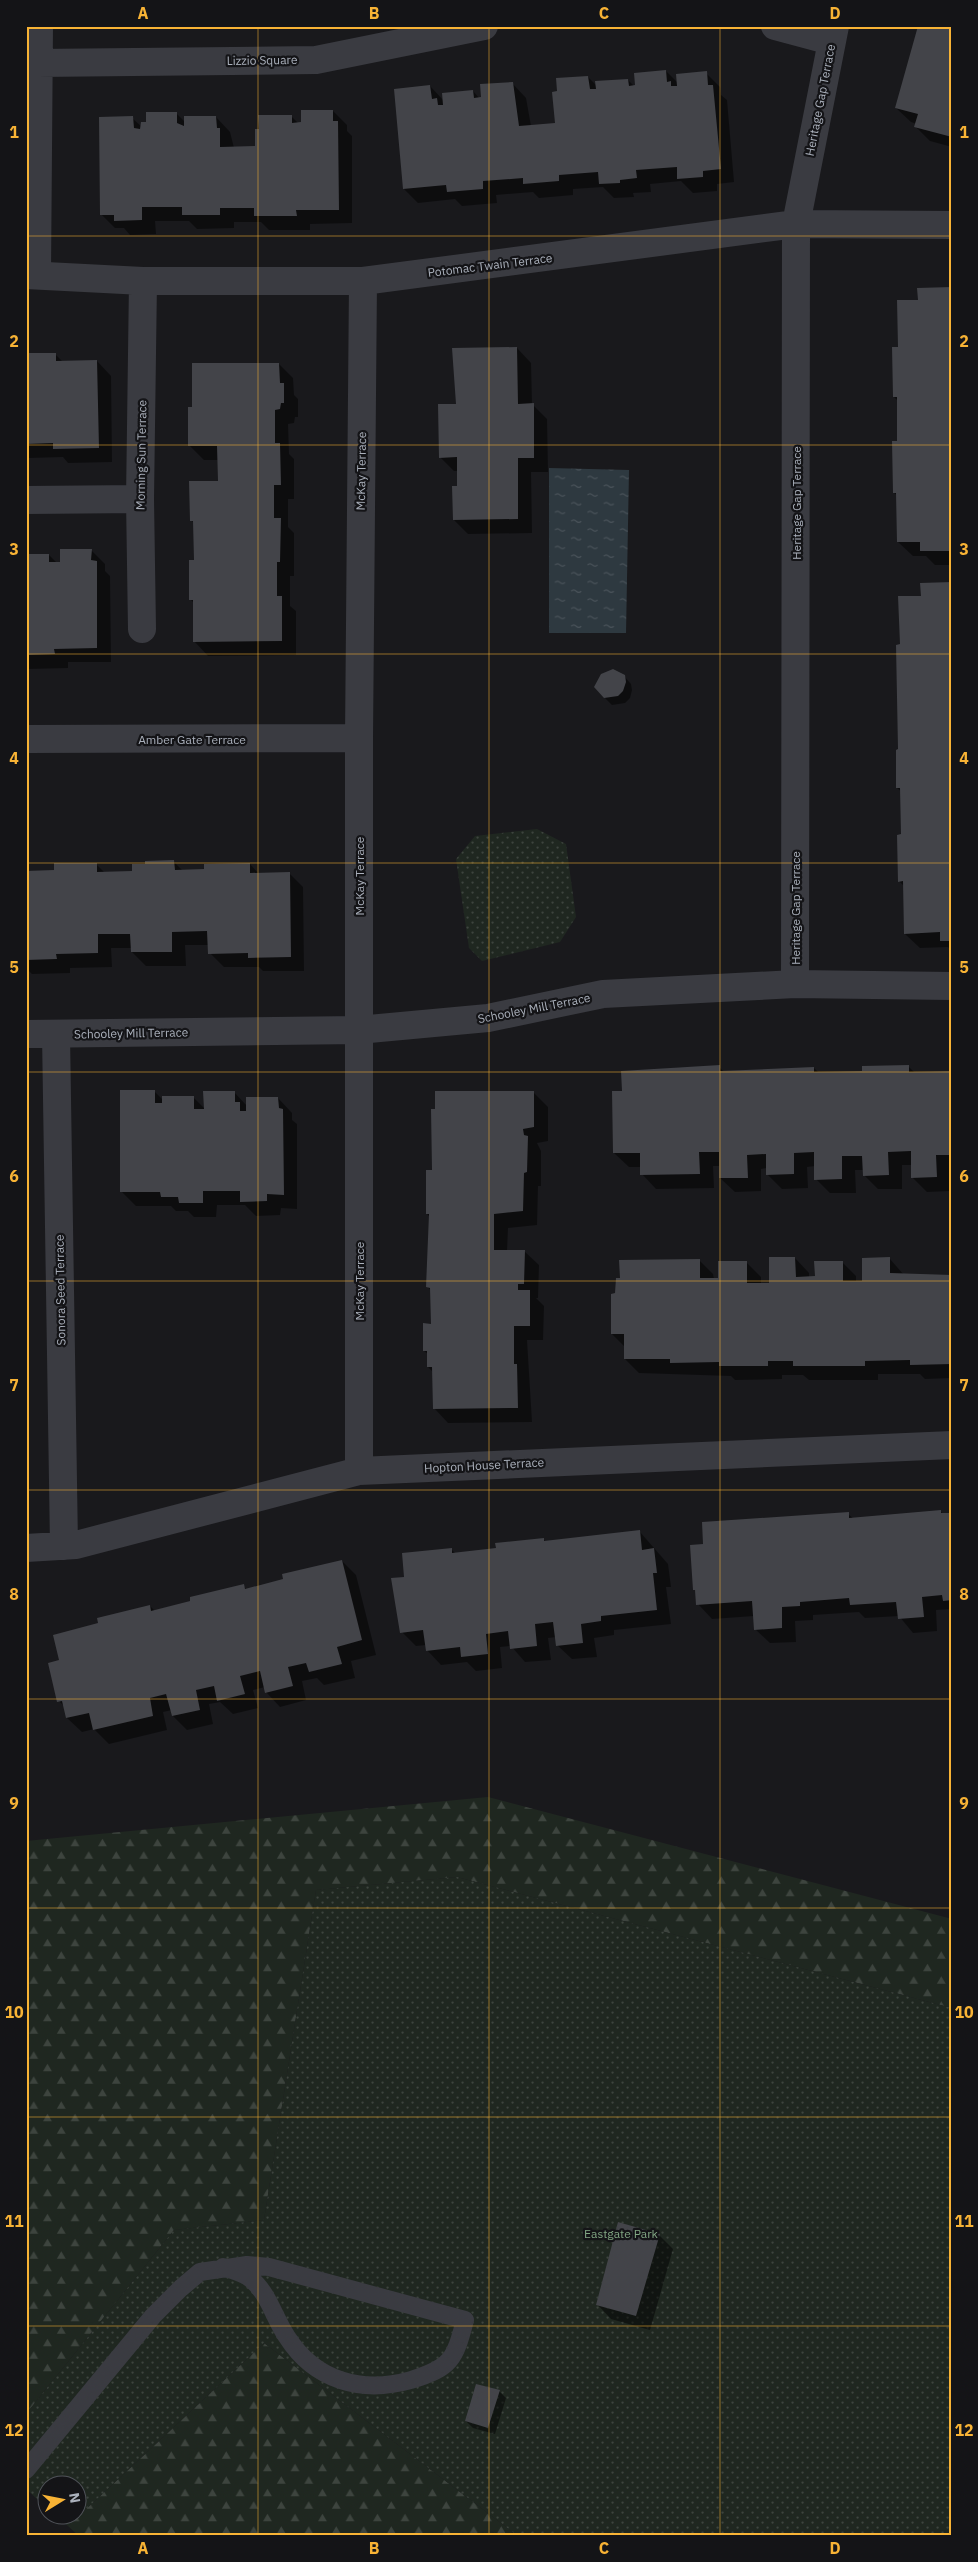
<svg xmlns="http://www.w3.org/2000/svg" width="978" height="2562" font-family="'IBM Plex Sans',sans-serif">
<defs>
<pattern id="forest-firs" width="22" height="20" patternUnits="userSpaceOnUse" patternTransform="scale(1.25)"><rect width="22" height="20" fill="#1f2720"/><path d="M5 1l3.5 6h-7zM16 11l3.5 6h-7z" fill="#3d443e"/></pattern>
<pattern id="park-dots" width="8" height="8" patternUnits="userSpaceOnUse" patternTransform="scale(1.25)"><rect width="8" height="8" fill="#1f2720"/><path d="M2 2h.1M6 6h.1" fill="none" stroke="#3d443e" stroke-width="1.8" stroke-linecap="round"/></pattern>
<pattern id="water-ripples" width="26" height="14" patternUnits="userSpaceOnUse" patternTransform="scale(1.25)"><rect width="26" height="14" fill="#2e3940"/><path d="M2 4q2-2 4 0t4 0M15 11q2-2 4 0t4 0" fill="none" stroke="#4a535a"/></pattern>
</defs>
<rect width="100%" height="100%" fill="#19191c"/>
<!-- forest -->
<path fill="url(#forest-firs)" d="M488,1797L952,1919V2008L457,1877L316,1890L264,2220L174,2230L26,2414V1841Z
M264,2343L518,2536H79L68,2526Z"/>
<!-- park -->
<path fill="url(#park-dots)" d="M537,829L566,844L576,917L560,942L482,961L469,948L456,859L475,836Z
M457,1877L952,2008V2536H518L264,2343L68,2526L55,2515L78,2514V2484H48L47,2508L26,2489V2414L174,2230L264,2220L316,1890Z"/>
<!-- water -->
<path fill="url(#water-ripples)" d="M549,468L629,470L626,633H549Z"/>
<!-- shadow -->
<path fill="#0007" d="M952,26V147L930,141L916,127L917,124L911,122L896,108Z
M666,71L678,83L706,73L720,87L721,95L727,100L734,182L717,184V191L693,193L681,181L650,184L651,192L633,193L634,197L614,198L603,187L573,189V195L539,198L533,192L496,195L497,203L462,206L455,199L418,203L404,189L430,86L444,101L473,91L480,99L512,83L526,98L531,126L556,124L588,77L597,86L628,80L635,87Z
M333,111L347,125V131L352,136V223L310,224V230H269L261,222H234V228L197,229L189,221H155L156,234L130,235L124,228H115L101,214L132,118L142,127L176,113L185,122L216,117L230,132L234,148L256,147L260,130L291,116L299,124Z
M952,289V565H935L926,556H913L898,542V496L894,493L899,442L898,401L894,397L899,348L919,301Z
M517,348L531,363L532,404L547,419L548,472H531L532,533L468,534L454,520L459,487L458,471H454L440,457L457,405Z
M26,354H55L63,362L97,361L111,376L112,462L68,463L63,457L29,458L26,455Z
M279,364L293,378L294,395L298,399V417H295L294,423L288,424L289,454L294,459V499H288V527L294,533V576H290V606L296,611V655L208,656L194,641V603L190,599L195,561V524L191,520L219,482V460H204L190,446L194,408Z
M91,550L105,564V571L110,576L111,662H68V668L28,669L26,556L49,555L57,563Z
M952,583V951L948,947L920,948L905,934L904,886L899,881L902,836V792L897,788L901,646L922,597Z
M624,676L631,684L632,690L630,698L625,703L612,705L605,698Z
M174,862L183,871L250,864L259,874L289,873L303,887L304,971H263L259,967H224L210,953L209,945H185L186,966H146L132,952V948H111L112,967L70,968V973L32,974L26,968V869L29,872L55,871L96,864L105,873L133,872Z
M908,1066L915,1073L952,1072L950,1191L927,1192L912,1177V1165H902V1189H878L864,1175V1170H855L856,1193H830L816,1179L815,1166L807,1167L808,1188L782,1189L767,1174V1168L761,1169V1191L735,1192L720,1178V1166H713L714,1188L656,1189L642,1174V1167H629L614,1153L623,1093L670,1071V1068L719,1067L724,1072L814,1068L819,1073L864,1072Z
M154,1091L163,1100L193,1097L205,1109L234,1092L247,1106L278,1098L292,1113V1120L297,1124V1209L281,1208L280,1215L256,1216L245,1205H217L216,1217H194L188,1211H176L171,1206H136L122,1192Z
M534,1093L548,1107V1141L537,1143L541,1151V1186H538L537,1225L508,1228L507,1251H524L539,1265L538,1298H536L544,1306L543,1340H527L532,1422L448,1423L434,1408L433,1372L428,1367V1354L424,1351L432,1325L431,1291L428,1287L430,1217L427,1214L433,1172Z
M795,1258L809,1273V1278H816L842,1262L856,1276V1282H864L890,1259L904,1275L952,1276V1378L925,1379L920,1374H878V1380H809L803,1375H782V1379L735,1380L731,1376L639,1373L625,1359V1347L612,1334L699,1260L713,1274L714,1279H720L746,1262L761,1277V1284H770Z
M941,1512L944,1514H952V1609L936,1610L937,1631L913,1633L899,1616L865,1618L859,1612L813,1615V1620L795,1621L796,1642L770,1643L755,1629L754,1616L712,1619L698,1604L705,1545L848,1514L854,1519Z
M640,1532L668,1564L671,1587H666L671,1624L614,1630V1635L594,1638L597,1657L572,1659L557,1645L556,1637L548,1638L551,1660L525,1662L511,1646L500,1647L502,1668L476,1671L467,1662L441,1665L427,1650L426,1645L416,1646L402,1632L406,1578L451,1549L456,1554L497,1550L543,1539L546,1542Z
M342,1561L356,1575L376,1655L351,1661L355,1678L324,1685L317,1678L302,1681L306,1700L280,1707L266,1692L265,1687L253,1690L258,1708L233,1714L220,1702L209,1704L213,1724L187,1730L173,1716L172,1710L163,1712L167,1730L109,1744L94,1729L82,1732L67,1718L65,1707L59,1701L60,1661L99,1624L150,1606L155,1611L243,1586L247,1590L284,1580Z
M659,2235L673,2249L650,2330L611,2319L597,2304Z
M499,2391L506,2398L495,2434L473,2428L466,2421Z"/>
<!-- building -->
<path fill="#434449" d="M918,26H952V137L914,127L918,114L895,108Z
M666,70L667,82L671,81V86H677L676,74L707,71L708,85H713L721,169L703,171V177L677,179V167L636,170L637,178L620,180V183L599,184L598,172L559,175V181L523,184V178L483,181V189L447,192L446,185L403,189L394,89L430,85L432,99L437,98L438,105H443L442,93L473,90L474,98L481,97L480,84L513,82L519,126L555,123L552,92L557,91L556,78L588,76L590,89H596L595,81L628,79L629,86L635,85L634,73Z
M301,110H333V121H338L339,210H296L297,216H254V208H220V215H182V207H142V220L114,221V215H100L99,117L133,116L134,128L140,129L141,122H146V112H177V123L184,126V116H216L217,128H220V147L255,146V129H259L258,115H292V123L301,122Z
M952,287V551H920V542H897L896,493H893L892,441H897V397H893L892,347H898L897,300H918L917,288Z
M517,347L518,404L534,403V458H518V519L453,520L452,486H457V457L439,458L438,404H456L452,348Z
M26,353H56V361L97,360L99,448L53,449V443L26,444Z
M192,363H279L280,383H284V403H281L280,409L275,410V443H280L281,485H274V518H281L280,562H277V596H282V641L193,642V600H189V560H194L193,521H190L189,481H218L217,446H188V407H192Z
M60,549H92L91,560L97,561V648L54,649L55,654L26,655V554H49V562H60Z
M952,582V941H940V932L904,934L903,881L898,882L897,835L901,834L900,788H896V750L898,749L896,645L900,644L898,596H921L920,583Z
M613,669L625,675L626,682L623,691L618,696L604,698L594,687L601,674Z
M174,860L175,870L204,869V864L250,863V873L290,872L291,957L248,958V953L208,954L207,931L172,932V952H131L130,934H98V953L56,954L57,959L26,960V871L54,870V863H97V872L132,871V864H145V861Z
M720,1065V1071L814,1067V1072L862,1071V1066L909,1065V1072L952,1071V1155H936L937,1177L911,1178V1151L888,1152L889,1175L863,1176L862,1156H842V1179L814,1180V1152L794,1153V1174L766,1175V1154L747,1155L748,1178H719V1152H699L700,1174L640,1175V1153H613L612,1091H622L621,1071Z
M120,1090H155V1103H162V1096H194V1109H204L203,1091H235V1102H240V1111H246V1097H278L279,1108L283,1109L284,1195L267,1194V1201L240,1202V1191H203V1203H179L178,1197H161L160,1192H120Z
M435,1091H534V1127L523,1129L524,1135L528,1136L527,1172L524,1173L523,1211L494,1214V1250H525L524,1284H518V1290H530V1326H514V1364H517L518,1408L433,1409L432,1367H427V1351H423V1323L431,1324L430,1288L426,1287L429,1214H426V1170H432L431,1109H435Z
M769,1257H795L796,1277L815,1276L814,1261H843V1281H862V1258L890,1257V1273L952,1275V1364L910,1365V1360L865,1361V1366H793V1361H768V1366H719V1362L670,1363V1359H624V1334H611V1294L615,1293L616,1278H620L619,1260L700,1259V1278H718V1261H747V1283H769Z
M941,1510V1513H952V1600L943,1601L942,1595L922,1597L924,1617L898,1619L896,1602L850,1605L849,1598L800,1602V1606L782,1607V1628L754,1630L752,1601L696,1605L695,1590H693L690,1545L703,1544L702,1522L849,1512V1518Z
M640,1530L642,1550L654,1548L657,1573H653L657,1610L601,1616V1621L581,1624L583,1643L556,1646L553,1622L535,1624L537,1646L510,1649L508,1631L486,1634L488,1654L461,1657L460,1647L426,1651L423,1630L400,1633L391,1578L404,1577L402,1553L452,1548V1553L496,1548L495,1543L544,1538V1541Z
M342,1560L362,1640L337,1647L342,1664L309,1672L306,1663L288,1667L293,1686L265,1693L260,1671L240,1676L245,1694L217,1701L214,1686L196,1690L200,1710L172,1716L166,1694L150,1698L153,1716L93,1730L89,1713L66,1718L62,1701L57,1702L48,1663L59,1660L53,1635L98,1623L97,1618L150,1605L151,1611L190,1601V1597L244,1584L245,1589L283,1579L282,1574Z
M618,2222L660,2234L636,2316L596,2305Z
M476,2384L500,2390L488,2428L465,2421Z"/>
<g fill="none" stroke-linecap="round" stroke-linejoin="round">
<!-- service -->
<path stroke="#3a3b41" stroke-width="18" d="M26,2470L153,2316L181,2288L200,2272L247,2265L269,2267L465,2320C455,2359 451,2368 411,2380C362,2394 315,2381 287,2337C274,2318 269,2294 251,2279C244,2273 231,2270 223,2267"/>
<!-- minor -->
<path stroke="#3a3b41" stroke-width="28" d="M775,26L831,41
M37,63L316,60L484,26
M37,274L39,26
M26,275L143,281H363L796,224L952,225
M26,500L140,499
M142,629L140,499L143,281
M26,739L359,738
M795,984L796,224L835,26
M26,1034L358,1030L488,1018L603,994L795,984L952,986
M56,1034L64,1546
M359,1471V738L363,281
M26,1548L76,1545L359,1471L952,1445"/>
</g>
<!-- grid -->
<path fill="none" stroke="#f8b335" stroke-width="1" stroke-opacity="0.55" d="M258,26V2536M489,26V2536M720,26V2536M26,236H952M26,445H952M26,654H952M26,863H952M26,1072H952M26,1281H952M26,1490H952M26,1699H952M26,1908H952M26,2117H952M26,2326H952"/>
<g text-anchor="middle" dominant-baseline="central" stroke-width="4.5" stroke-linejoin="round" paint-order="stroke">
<!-- street labels -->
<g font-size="12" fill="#abb1bc" stroke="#141417">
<text transform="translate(262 60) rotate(-1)">Lizzio Square</text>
<text transform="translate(820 100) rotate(-79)">Heritage Gap Terrace</text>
<text transform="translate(490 265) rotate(-7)">Potomac Twain Terrace</text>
<text transform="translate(141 455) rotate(-89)">Morning Sun Terrace</text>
<text transform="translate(361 471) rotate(-89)">McKay Terrace</text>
<text transform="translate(796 503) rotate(-90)">Heritage Gap Terrace</text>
<text x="192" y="739">Amber Gate Terrace</text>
<text transform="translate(359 876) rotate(-90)">McKay Terrace</text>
<text transform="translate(795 908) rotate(-90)">Heritage Gap Terrace</text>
<text transform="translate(534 1008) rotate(-11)">Schooley Mill Terrace</text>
<text transform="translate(131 1033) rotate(-1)">Schooley Mill Terrace</text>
<text transform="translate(359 1281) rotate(-90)">McKay Terrace</text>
<text transform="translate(60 1290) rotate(-91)">Sonora Seed Terrace</text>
<text transform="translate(484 1465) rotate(-3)">Hopton House Terrace</text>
</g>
<!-- park labels -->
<g font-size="12" fill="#82a784" stroke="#141417">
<text x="621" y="2233">Eastgate Park</text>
</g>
</g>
<!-- border -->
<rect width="978" height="2562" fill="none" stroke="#141417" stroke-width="55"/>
<!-- north arrow -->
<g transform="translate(62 2500) rotate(80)"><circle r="24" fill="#141417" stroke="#505359"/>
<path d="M0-4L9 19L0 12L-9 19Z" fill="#f8b335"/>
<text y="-8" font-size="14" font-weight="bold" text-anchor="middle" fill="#abb1bc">N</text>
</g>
<rect x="28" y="28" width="922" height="2506" fill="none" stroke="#f8b335" stroke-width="2"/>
<g font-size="16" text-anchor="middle" font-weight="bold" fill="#f8b335">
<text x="143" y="19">A</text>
<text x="374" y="19">B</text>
<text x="604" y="19">C</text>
<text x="835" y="19">D</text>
<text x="14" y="138">1</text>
<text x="964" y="138">1</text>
<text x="14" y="347">2</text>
<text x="964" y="347">2</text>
<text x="14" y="555">3</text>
<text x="964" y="555">3</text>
<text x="14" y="764">4</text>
<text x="964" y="764">4</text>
<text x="14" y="973">5</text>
<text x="964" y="973">5</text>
<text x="14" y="1182">6</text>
<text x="964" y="1182">6</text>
<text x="14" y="1391">7</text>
<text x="964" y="1391">7</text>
<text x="14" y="1600">8</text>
<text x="964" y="1600">8</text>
<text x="14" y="1809">9</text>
<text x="964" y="1809">9</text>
<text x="14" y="2018">10</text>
<text x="964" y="2018">10</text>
<text x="14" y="2227">11</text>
<text x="964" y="2227">11</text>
<text x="14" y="2436">12</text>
<text x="964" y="2436">12</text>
<text x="143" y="2554">A</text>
<text x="374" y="2554">B</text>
<text x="604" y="2554">C</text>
<text x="835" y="2554">D</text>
</g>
</svg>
